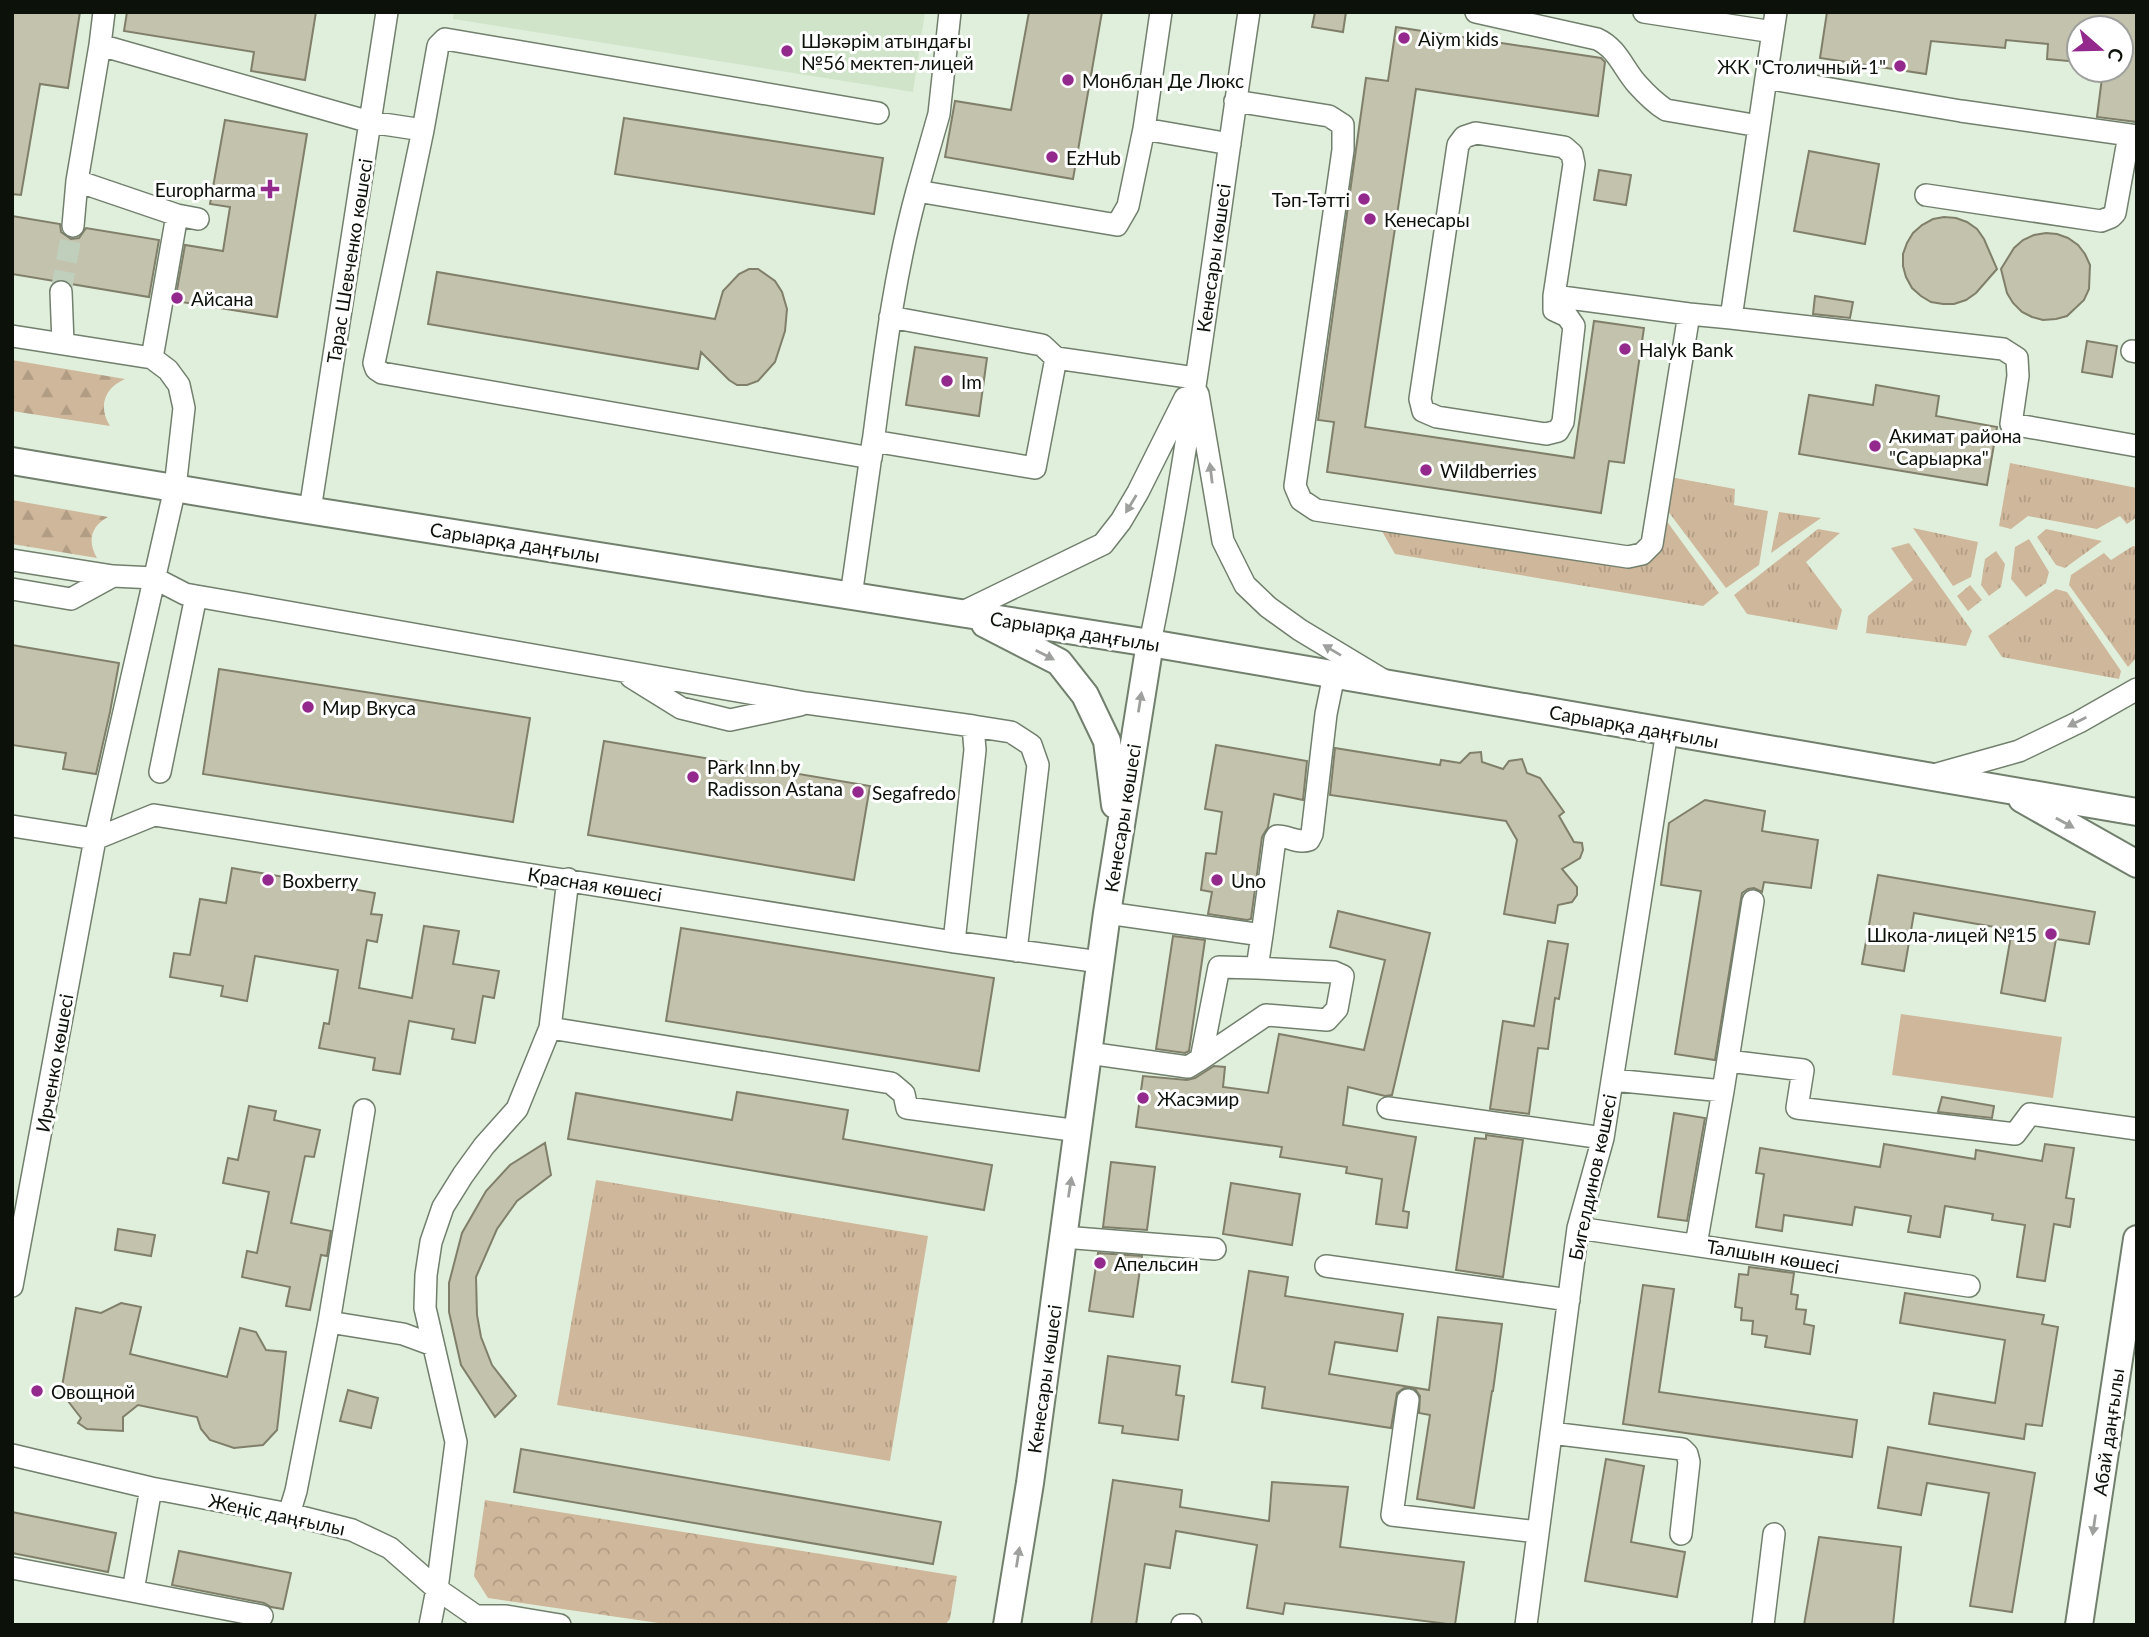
<svg xmlns="http://www.w3.org/2000/svg" width="2149" height="1637" font-family="Lato,sans-serif">
<defs>
<pattern id="grass-tufts" width="24" height="20" patternUnits="userSpaceOnUse" patternTransform="scale(1.75)"><rect width="24" height="20" fill="#cfb79b"/><path d="M3 7l-1-3M5 7V3M7 7l1-3M15 17l-1-3M17 17v-4M19 17l1-3" fill="none" stroke="#b19c84"/></pattern>
<pattern id="forest-firs" width="22" height="20" patternUnits="userSpaceOnUse" patternTransform="scale(1.75)"><rect width="22" height="20" fill="#cfb79b"/><path d="M5 1l3.5 6h-7zM16 11l3.5 6h-7z" fill="#b19c84"/></pattern>
<pattern id="park-crowns" width="20" height="18" patternUnits="userSpaceOnUse" patternTransform="scale(1.75)"><rect width="20" height="18" fill="#cfb79b"/><path d="M2 6a3 3 0 1 1 6 0M12 15a3 3 0 1 1 6 0" fill="none" stroke="#b19c84"/></pattern>
</defs>
<rect width="100%" height="100%" fill="#e0efdb"/>
<!-- built -->
<path fill="#d0e4ca" d="M454,12H925L913,92L453,19Z"/>
<!-- grass -->
<path fill="url(#grass-tufts)" d="M2010,463L2137,488V517L2127,524L2120,516L2097,529L2028,516L2011,529L1999,526Z
M1670,477L1735,489L1734,505L1768,511L1759,565L1726,588L1667,510Z
M1779,512L1821,518L1771,553Z
M1663,516L1719,593L1703,606L1395,554L1379,526L1637,563Z
M1913,528L1978,542L1971,577L1953,586Z
M1818,529L1840,533L1806,562L1842,610L1837,630L1747,614L1734,595Z
M2046,529L2102,541L2065,568L2056,565L2037,537Z
M2029,539L2049,572L2046,583L2026,597L2011,579L2015,547Z
M1909,543L1972,631L1966,646L1866,633L1868,616L1913,580L1891,548Z
M2133,546L2137,547V657L2128,667L2069,585L2071,575L2104,553L2111,560Z
M1996,551L2005,564L2001,587L1989,596L1981,585L1985,559Z
M1970,585L1982,600L1968,611L1957,596Z
M2056,589L2067,592L2121,671L2119,679L2002,657L1988,636Z
M596,1180L928,1236L890,1461L557,1405Z"/>
<!-- forest -->
<path fill="url(#forest-firs)" d="M12,360L125,379C104,388 98,407 110,426L12,411Z
M12,500L108,517C91,526 87,541 97,558L12,544Z"/>
<!-- park -->
<path fill="url(#park-crowns)" d="M485,1500L957,1576L950,1619L945,1625H672L488,1598L474,1576Z"/>
<!-- pitch -->
<path fill="#cfb79b" d="M1901,1014L2062,1037L2053,1098L1892,1075Z"/>
<!-- building -->
<path fill="#c3c2ac" stroke="#807f6a" stroke-width="2" d="M12,12H80L68,88L40,84L21,195L12,194Z
M127,12H316L305,80L251,71L254,52L124,31Z
M1029,12H1102L1073,179L945,157L955,101L1011,110Z
M1315,12H1346L1343,32L1312,27Z
M1827,12H2137V122L2097,117L2103,70H2121V28H2079V62L2047,59L2048,44L2006,40L2005,48L1931,41L1926,74L1820,58Z
M1396,27L1601,58L1605,62L1598,116L1416,89L1365,427L1574,458L1594,321L1644,328L1624,463L1609,461L1601,513L1327,472L1334,422L1318,420L1366,78L1388,81Z
M624,118L883,158L874,214L615,174Z
M225,120L307,134L277,317L175,301L185,245L223,251L230,207L210,204Z
M1809,151L1879,164L1865,244L1794,231Z
M1599,170L1631,175L1626,205L1594,200Z
M12,216L60,224L61,232L71,239L79,238L86,228L159,240L149,297L71,284L61,279L54,281L12,274Z
M1944,217L1956,218L1967,222L1977,229L1984,239L1997,269L1976,293L1966,300L1954,304H1943L1931,302L1921,296L1912,288L1906,277L1903,266V254L1907,243L1913,233L1922,225L1933,219Z
M2046,233L2057,234L2068,238L2078,245L2085,254L2090,265L2089,289L2084,300L2067,316L2056,319L2043,320L2032,317L2022,312L2013,303L2007,293L2001,269L2014,248L2023,240L2034,235Z
M749,269H758L775,281L782,292L787,309L785,331L775,362L758,381L747,385H737L729,380L701,352L698,369L428,324L437,272L715,319L723,291L739,274Z
M1815,296L1853,302L1850,318L1813,314Z
M2087,341L2117,346L2112,377L2082,372Z
M915,347L987,358L979,416L906,405Z
M1876,385L1939,396L1936,416L1997,427L1987,485L1799,454L1809,395L1873,405Z
M12,645L119,663L110,712L96,774L63,769L66,753L12,745Z
M219,669L530,718L513,822L203,774Z
M604,741L870,786L854,880L588,835Z
M1216,745L1307,761L1303,800L1274,794L1268,827L1262,837L1251,919L1247,920L1208,914L1212,892L1201,890L1206,853L1216,854L1222,812L1205,809Z
M1335,748L1440,765L1441,760L1460,763L1470,753L1481,752L1482,762L1503,769L1509,761L1522,759L1527,773L1540,778L1564,812L1559,816L1574,842L1582,843L1583,850L1580,858L1562,869L1577,887V895L1572,902L1558,905L1555,923L1504,914L1517,840L1506,821L1330,795Z
M1705,800L1765,811L1762,831L1818,840L1811,888L1764,882L1762,892L1754,888L1748,889L1742,893L1715,1060L1675,1054L1701,891L1661,885L1669,823Z
M232,868L375,893L371,914L382,915L377,942L367,940L359,988L412,998L424,926L459,931L453,964L499,971L494,998L483,996L475,1043L452,1039L454,1029L409,1021L400,1074L373,1070L375,1058L319,1048L324,1023L329,1024L338,970L255,956L247,1001L221,996L223,986L170,977L174,953L190,955L200,899L226,903Z
M1878,875L2095,912L2089,944L2056,939L2045,1001L2001,993L2012,930L1914,913L1904,971L1862,964Z
M1338,911L1430,933L1392,1095L1385,1096L1348,1087L1343,1125L1416,1137L1403,1211L1409,1212L1407,1228L1376,1224L1382,1179L1346,1173L1347,1167L1280,1157L1282,1147L1136,1127L1143,1076L1187,1080L1195,1078L1214,1066L1225,1067L1223,1087L1268,1093L1279,1034L1364,1050L1385,960L1330,947Z
M681,928L994,978L979,1071L666,1021Z
M1173,936L1205,940L1189,1051L1185,1053L1156,1049Z
M1548,941L1568,944L1559,999L1555,998L1548,1049L1538,1048L1529,1114L1490,1109L1503,1021L1534,1026Z
M737,1092L848,1110L843,1139L992,1165L984,1210L568,1139L576,1093L732,1120Z
M1942,1097L1994,1106L1992,1118L1938,1112Z
M249,1106L276,1111L274,1120L320,1130L314,1157L305,1156L291,1223L331,1231L327,1256L321,1255L310,1310L286,1306L290,1287L242,1277L247,1251L257,1253L269,1192L223,1183L228,1158L238,1160Z
M1674,1113L1705,1118L1687,1221L1658,1217Z
M1486,1135L1523,1140L1503,1277L1456,1270L1475,1138L1486,1139Z
M545,1143L551,1175L517,1201L497,1229L476,1277L477,1315L481,1337L492,1365L516,1396L495,1417L461,1365L449,1312V1283L462,1233L486,1191L510,1165Z
M1884,1144L1975,1159L1976,1150L2042,1161L2045,1144L2074,1148L2066,1198L2074,1199L2070,1227L2054,1224L2045,1281L2017,1277L2025,1225L1992,1220L1993,1214L1945,1206L1940,1237L1908,1232L1911,1216L1855,1207L1852,1225L1784,1215L1782,1231L1756,1227L1764,1174L1756,1173L1760,1148L1880,1167Z
M1111,1162L1155,1167L1147,1230L1103,1227Z
M1231,1183L1300,1194L1292,1245L1223,1234Z
M118,1229L155,1235L151,1256L115,1250Z
M1098,1253L1142,1256L1133,1317L1089,1311Z
M1749,1267L1794,1273L1791,1294L1798,1295L1796,1309L1806,1310L1804,1324L1814,1326L1810,1354L1765,1347L1767,1336L1752,1334L1753,1321L1741,1320L1742,1308L1735,1307L1739,1274L1748,1275Z
M1249,1271L1288,1277L1285,1296L1403,1314L1397,1351L1335,1342L1329,1374L1429,1390L1438,1317L1502,1324L1493,1391H1492L1474,1508L1417,1499L1430,1415L1419,1413L1420,1396L1415,1389L1404,1388L1397,1393L1391,1428L1262,1408L1265,1387L1232,1382Z
M1643,1285L1674,1289L1659,1392L1857,1420L1852,1457L1623,1424Z
M1905,1293L2044,1315L2042,1324L2058,1327L2042,1426L2026,1424L2024,1439L1929,1424L1934,1393L1995,1403L2005,1340L1900,1323Z
M121,1303L141,1307L130,1354L227,1377L240,1328L256,1332L266,1350L286,1352L277,1430L263,1445L234,1448L210,1440L201,1429L197,1417L138,1405L123,1417V1431L87,1429L78,1423L81,1418L61,1392L76,1308L101,1313Z
M1108,1356L1180,1366L1176,1395L1184,1396L1178,1440L1122,1433L1123,1426L1099,1423Z
M348,1390L378,1398L371,1428L340,1421Z
M1888,1447L2035,1473L2012,1612L1970,1606L1989,1493L1927,1483L1921,1515L1878,1508Z
M521,1449L941,1522L933,1564L514,1492Z
M1606,1459L1644,1466L1631,1542L1685,1552L1677,1597L1585,1581Z
M1113,1480L1182,1490L1180,1507L1269,1521L1272,1482L1348,1487L1340,1547L1464,1562L1455,1625L1285,1603L1283,1614L1247,1608L1257,1545L1176,1531L1170,1568L1145,1564L1136,1625H1091Z
M12,1512L116,1533L108,1572L12,1553Z
M1819,1537L1901,1547L1893,1625H1804Z
M179,1551L291,1573L283,1609L271,1607L264,1603L172,1585Z"/>
<g fill="none" stroke-linecap="round" stroke-linejoin="round">
<!-- minor-tunnel -->
<path stroke="#c0cebc" stroke-width="21" stroke-dasharray="21 10" stroke-linecap="butt" d="M61,292L73,226"/>
<defs>
<path id="minor" d="M104,12L100,45L370,122L423,130
M950,12L939,114L917,191L1117,225L1128,206L1144,129L1161,12
M1476,12L1597,39C1617,48 1623,68 1637,84C1646,94 1655,103 1666,110L1759,126
M1644,12L1773,32
M1766,78L1776,12
M1235,101L1329,116L1343,125V150L1295,486L1301,500L1316,510L1628,557L1642,554L1652,544L1689,314L1554,296
M878,113L445,39L438,46L423,130L374,363L376,369L382,373L871,458C883,368 893,278 917,191
M1144,129L1230,144
M1476,133L1564,147L1572,154L1574,164L1554,296V310L1567,316L1574,326L1563,422L1558,431L1546,434L1437,417L1423,411L1420,399L1458,145L1464,137Z
M77,181L177,215L198,219
M1926,195L2101,221L2111,217L2115,213L2129,135
M73,226L77,181L100,45
M61,292L63,343
M1689,314L1731,318L1766,78L1961,111L2137,136
M890,317L1042,345L1056,358
M1731,318L2003,349L2017,358L2018,376L2011,424L2137,446
M12,336L152,358L168,370L179,385L184,408L175,488L95,839L12,1286
M2132,351L2137,352
M152,358L177,215
M1198,394L1223,541L1245,585L1268,607L1300,630L1383,680
M310,510L387,12
M12,560L113,576L154,578L185,594L196,596L806,703L973,726L975,750L954,942
M12,589L71,599L113,576
M851,596L873,441L1035,468L1056,358L1195,378
M963,612L1103,544L1121,521L1138,492L1185,398
M1150,643C1193,435 1217,222 1249,12
M631,677L681,708L730,720L800,705
M973,726L1011,732L1031,745L1038,765L1016,951
M160,772L196,596
M1930,776L2019,751L2079,722L2137,689
M12,826L95,839
M95,839L154,815L954,942L1100,962
M1262,935L1275,839L1277,836C1289,836 1298,844 1309,840L1312,834L1326,714L1334,675
M550,1028L891,1083L904,1094L907,1108L1079,1131
M1088,1053L1188,1067L1201,1059L1219,967L1257,968L1262,935L1107,913
M1201,1059L1266,1015L1327,1020L1337,1009L1343,976L1334,972L1257,968
M1728,1061L1803,1070L1797,1108L2015,1134L2030,1114L2137,1129
M1613,1080L1723,1091L1753,901
M1388,1108L1603,1138
M1578,1228L1969,1286
M1063,1237L1215,1249
M1696,1245L1723,1091
M1326,1266L1569,1300
M329,1322L403,1334L433,1345
M1408,1400L1392,1515L1538,1532
M1551,1433L1682,1449L1687,1454L1689,1462L1681,1534
M12,1455L151,1488L289,1514L352,1530L390,1548L437,1589L476,1616H506L560,1625
M289,1514L296,1491L329,1322L364,1110
M12,1568L262,1616
M133,1591L151,1488
M430,1625L437,1589L456,1442L425,1308L426,1275L431,1242L443,1207L463,1175L484,1146L517,1109L550,1028L568,879
M1182,1625H1191
M1526,1625L1578,1228L1603,1138L1667,731
M1763,1625L1774,1534"/>
<path id="major" d="M12,461L282,506L1150,643L2137,812
M985,624L1059,662L1085,695L1107,741L1115,805
M2022,799L2137,864
M1007,1625L1030,1483L1107,913L1150,643
M2079,1625L2137,1239"/>
</defs>
<!-- minor casing -->
<use href="#minor" stroke="#717f6d" stroke-width="24"/>
<!-- major casing -->
<use href="#major" stroke="#717f6d" stroke-width="30"/>
<!-- minor -->
<use href="#minor" stroke="#fff" stroke-width="21"/>
<!-- major -->
<use href="#major" stroke="#fff" stroke-width="26"/>
</g>
<!-- one-way arrows -->
<defs><path id="oneway-solid" d="M-6-.8H1V-3.2L6.5 0L1 3.2V.8H-6Z" transform="scale(1.75)"/></defs>
<g fill="#9ea09d">
<use href="#oneway-solid" transform="translate(1211 473) rotate(-97)"/>
<use href="#oneway-solid" transform="translate(1131 504) rotate(121)"/>
<use href="#oneway-solid" transform="translate(1332 650) rotate(-149)"/>
<use href="#oneway-solid" transform="translate(1045 655) rotate(27)"/>
<use href="#oneway-solid" transform="translate(1140 702) rotate(-81)"/>
<use href="#oneway-solid" transform="translate(2077 722) rotate(153)"/>
<use href="#oneway-solid" transform="translate(2065 823) rotate(29)"/>
<use href="#oneway-solid" transform="translate(1070 1187) rotate(-81)"/>
<use href="#oneway-solid" transform="translate(2094 1525) rotate(98)"/>
<use href="#oneway-solid" transform="translate(1018 1557) rotate(-81)"/>
</g>
<!-- markers -->
<g fill="#93298d" stroke="#fff" stroke-width="2.5">
<circle cx="1404" cy="38" r="7"/>
<circle cx="787" cy="51" r="7"/>
<circle cx="1900" cy="66" r="7"/>
<circle cx="1068" cy="80" r="7"/>
<circle cx="1052" cy="157" r="7"/>
<path d="M266.5 178.5h7v7h7v7h-7v7h-7v-7h-7v-7h7z"/>
<circle cx="1364" cy="199" r="7"/>
<circle cx="1370" cy="219" r="7"/>
<circle cx="177" cy="298" r="7"/>
<circle cx="1625" cy="349" r="7"/>
<circle cx="947" cy="381" r="7"/>
<circle cx="1875" cy="446" r="7"/>
<circle cx="1426" cy="470" r="7"/>
<circle cx="308" cy="707" r="7"/>
<circle cx="693" cy="777" r="7"/>
<circle cx="858" cy="792" r="7"/>
<circle cx="268" cy="880" r="7"/>
<circle cx="1217" cy="880" r="7"/>
<circle cx="2051" cy="934" r="7"/>
<circle cx="1143" cy="1098" r="7"/>
<circle cx="1100" cy="1263" r="7"/>
<circle cx="37" cy="1391" r="7"/>
</g>
<g text-anchor="middle" dominant-baseline="central" stroke-width="6" stroke-linejoin="round" paint-order="stroke">
<!-- poi labels -->
<g font-size="19" fill="#0c110a" stroke="#fff" text-anchor="start">
<text x="1418" y="38">Aiym kids</text>
<text x="801" y="40">Шәкәрім атындағы<tspan x="801" dy="22">№56 мектеп-лицей</tspan></text>
<text x="1886" y="66" text-anchor="end">ЖК "Столичный-1"</text>
<text x="1082" y="80">Монблан Де Люкс</text>
<text x="1066" y="157">EzHub</text>
<text x="256" y="189" text-anchor="end">Europharma</text>
<text x="1350" y="199" text-anchor="end">Тәп-Тәтті</text>
<text x="1384" y="219">Кенесары</text>
<text x="191" y="298">Айсана</text>
<text x="1639" y="349">Halyk Bank</text>
<text x="961" y="381">Im</text>
<text x="1889" y="435">Акимат района<tspan x="1889" dy="22">"Сарыарка"</tspan></text>
<text x="1440" y="470">Wildberries</text>
<text x="322" y="707">Мир Вкуса</text>
<text x="707" y="766">Park Inn by<tspan x="707" dy="22">Radisson Astana</tspan></text>
<text x="872" y="792">Segafredo</text>
<text x="282" y="880">Boxberry</text>
<text x="1231" y="880">Uno</text>
<text x="2037" y="934" text-anchor="end">Школа-лицей №15</text>
<text x="1157" y="1098">Жасэмир</text>
<text x="1114" y="1263">Апельсин</text>
<text x="51" y="1391">Овощной</text>
</g>
<!-- street labels -->
<g font-size="19" fill="#0c110a" stroke="#fff">
<text transform="translate(1213 258) rotate(-82)">Кенесары көшесі</text>
<text transform="translate(349 261) rotate(-81)">Тарас Шевченко көшесі</text>
<text transform="translate(515 542) rotate(9)">Сарыарқа даңғылы</text>
<text transform="translate(1075 631) rotate(9)">Сарыарқа даңғылы</text>
<text transform="translate(1634 726) rotate(10)">Сарыарқа даңғылы</text>
<text transform="translate(1122 818) rotate(-81)">Кенесары көшесі</text>
<text transform="translate(595 884) rotate(9)">Красная көшесі</text>
<text transform="translate(54 1063) rotate(-80)">Ирченко көшесі</text>
<text transform="translate(1592 1177) rotate(-78)">Бигелдинов көшесі</text>
<text transform="translate(1773 1256) rotate(9)">Талшын көшесі</text>
<text transform="translate(1044 1379) rotate(-82)">Кенесары көшесі</text>
<text transform="translate(2108 1432) rotate(-82)">Абай даңғылы</text>
<text transform="translate(277 1514) rotate(12)">Жеңіс даңғылы</text>
</g>
</g>
<!-- border -->
<rect width="2149" height="1637" fill="none" stroke="#0c110a" stroke-width="28"/>
<!-- north arrow -->
<g transform="translate(2100 49) rotate(110)"><circle r="33" fill="#ffffff" stroke="#9ea09d" stroke-width="2"/>
<path d="M0-5L12 26L0 18L-12 26Z" fill="#93298d"/>
<text y="-10" font-size="19" font-weight="bold" text-anchor="middle" fill="#0c110a">С</text>
</g>
</svg>
